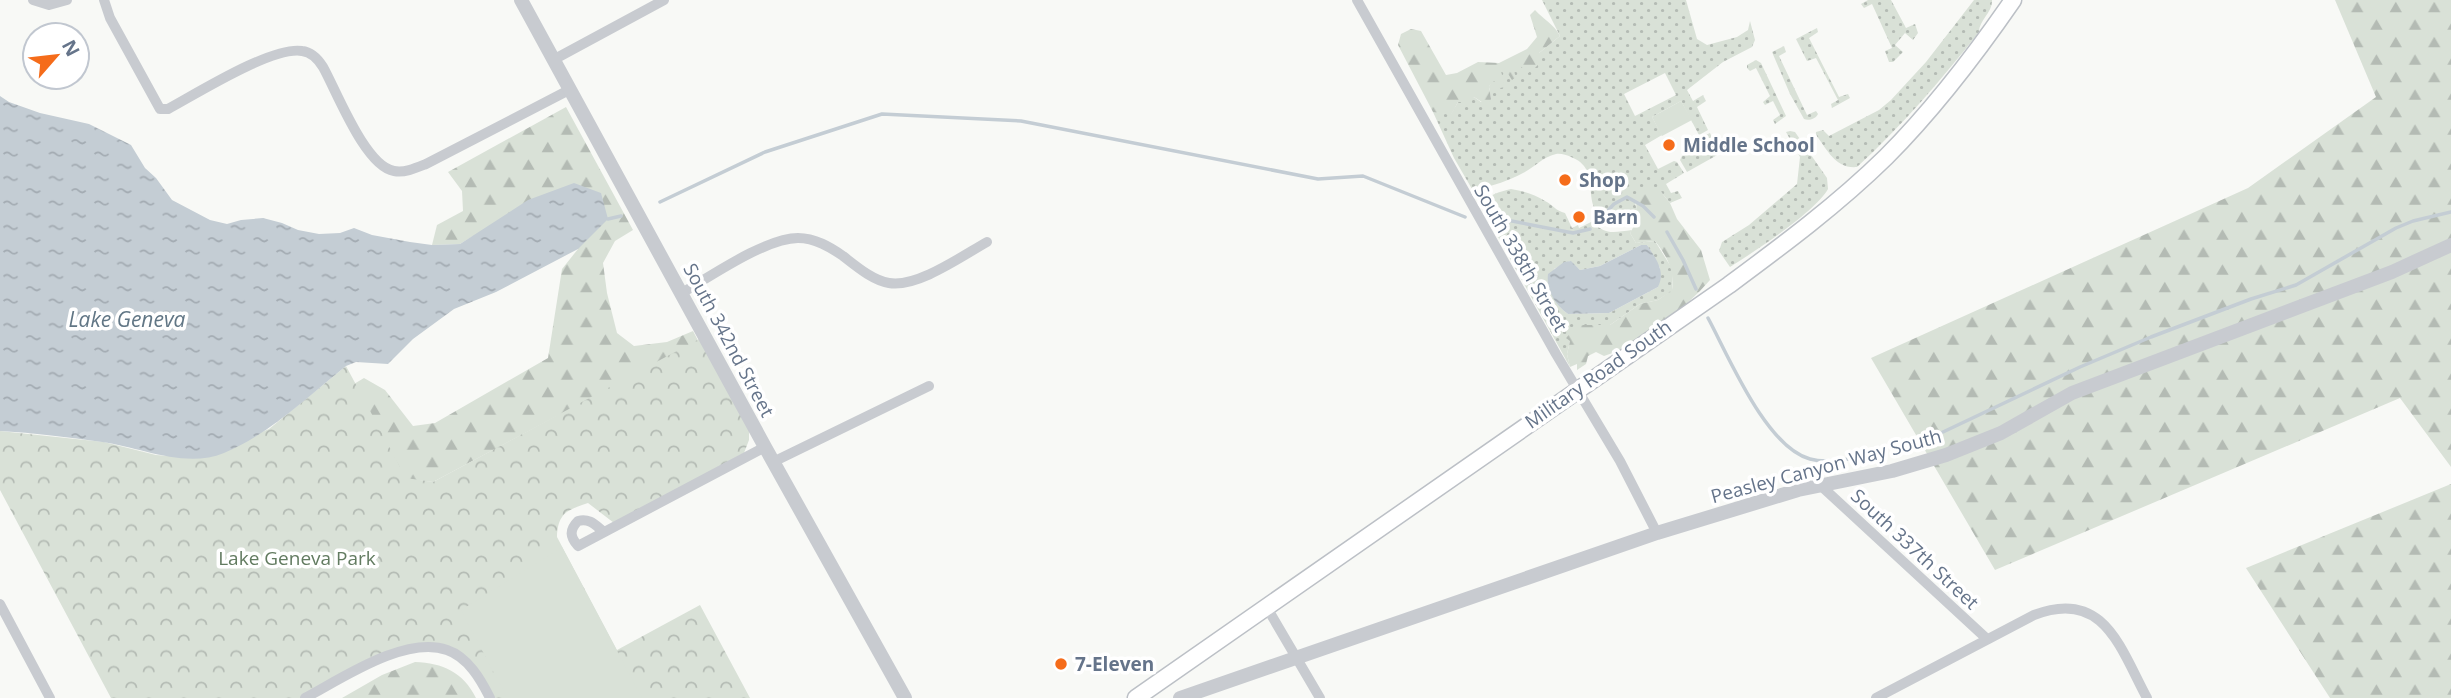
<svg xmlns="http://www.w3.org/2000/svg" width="2451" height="698" font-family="'Open Sans',sans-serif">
<defs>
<pattern id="grass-dots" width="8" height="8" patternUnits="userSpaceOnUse" patternTransform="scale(1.75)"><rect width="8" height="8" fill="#d9e1d7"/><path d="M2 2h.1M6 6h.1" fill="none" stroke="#b4bbb4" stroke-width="1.8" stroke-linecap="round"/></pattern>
<pattern id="forest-firs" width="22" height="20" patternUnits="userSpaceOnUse" patternTransform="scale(1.75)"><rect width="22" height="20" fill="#d9e1d7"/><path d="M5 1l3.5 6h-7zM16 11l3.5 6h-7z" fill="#b4bbb4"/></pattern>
<pattern id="park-crowns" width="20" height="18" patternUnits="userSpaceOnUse" patternTransform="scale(1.75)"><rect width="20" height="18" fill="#d9e1d7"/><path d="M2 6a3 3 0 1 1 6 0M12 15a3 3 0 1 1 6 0" fill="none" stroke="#b4bbb4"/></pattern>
<pattern id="water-ripples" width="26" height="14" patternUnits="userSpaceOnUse" patternTransform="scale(1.75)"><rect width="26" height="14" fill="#c4cdd4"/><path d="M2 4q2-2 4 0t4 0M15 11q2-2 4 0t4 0" fill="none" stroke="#a3abb2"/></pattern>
</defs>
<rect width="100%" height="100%" fill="#f8f9f6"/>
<!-- grass -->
<path fill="url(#grass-dots)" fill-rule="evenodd" d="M1542,0H1686L1697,39L1707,45L1737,37L1748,30L1750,21L1755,40L1752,47L1723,62L1687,90L1693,101L1703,95L1706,101L1697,107L1708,130L1699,135L1681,101L1652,117L1662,135L1645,145L1658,169L1674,161L1677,162L1684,173L1666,184L1671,193L1678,191L1682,198L1670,203L1661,192L1635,203L1637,211L1636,224C1623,223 1611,225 1600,215C1582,200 1602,169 1571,157C1567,155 1560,153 1556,154C1542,157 1534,168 1523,173C1509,181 1493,185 1478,190L1472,189L1454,158L1433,112L1451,114L1458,102L1474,97L1481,102L1491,99L1489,86L1500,71L1516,61L1539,53L1560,36ZM1665,73L1676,95L1635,116L1624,94Z
M1868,0H1891L1906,28L1915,24L1918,33L1913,40L1905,33L1895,45L1903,52L1893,62H1889L1885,51L1892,48L1872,4L1864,8L1861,4Z
M1974,0H1992C1993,12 1979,20 1979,32C1941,80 1902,126 1857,167C1836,169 1828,151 1816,135V132L1823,130L1829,136L1879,110L1891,100L1926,62Z
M1817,28L1818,32L1809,38L1839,97L1848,94L1850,98L1832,108L1831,104L1838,100L1816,58L1807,61L1796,39Z
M1784,46L1786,52L1779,56L1807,115L1816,111L1818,114C1816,119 1808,121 1804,119L1790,94L1772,52Z
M1756,60L1761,63L1786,116L1775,124L1773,120L1780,115L1773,101L1765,105L1763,102L1770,96L1756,68L1750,71L1747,68V65Z
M1790,131L1795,132L1827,178L1828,189C1815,212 1754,252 1730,267L1719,251L1722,242L1749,225L1797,184L1800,157L1786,132Z
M1710,133L1714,142L1724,139L1728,149L1687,172L1680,160L1682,156L1703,148L1704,144L1701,137Z
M1511,189C1523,191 1534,194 1545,201C1553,205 1556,211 1565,213L1572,228L1578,225L1579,228L1593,221C1604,236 1615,232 1632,230L1630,233L1636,243L1655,241L1673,270L1672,291L1658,300L1640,304L1610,325H1596L1570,341L1567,354L1570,367L1481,206C1487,194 1500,192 1511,189ZM1641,245H1647L1660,268L1658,287L1609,313L1568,314C1550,301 1551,289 1554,269L1570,261L1580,270L1600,266Z"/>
<!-- forest -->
<path fill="url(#forest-firs)" d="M2335,0H2451V467L2400,398L1995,570L1871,358L2248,188L2376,97Z
M1535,10C1544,20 1554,24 1560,36L1539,53L1537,66L1528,73L1516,62L1512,66L1516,77L1512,80L1505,69L1501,71L1505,87L1500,88L1494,81L1489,86L1491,99L1488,106L1474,97L1469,102H1458L1451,115L1433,112L1398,45L1401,34L1411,29L1421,31L1446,75L1457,73L1478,62L1499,63L1527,49L1537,37L1530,15Z
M566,107L633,230L615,241L603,263L607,293L617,333L634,346L667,342L693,331L744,428L557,416L433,482L406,479L334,396L364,378L385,390L413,426L435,423L548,358L562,269L578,249L473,236L460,244L432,245L437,225L463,211L462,191L448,172Z
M1651,186L1661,192L1670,203L1677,219L1701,250L1710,280C1686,308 1638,346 1604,356L1596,352L1588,356L1586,364L1577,370V364L1570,367L1567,354L1570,341L1566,338L1578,325H1610L1640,304L1658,300L1672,290C1675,271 1667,256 1655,241L1636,243L1630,233C1640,219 1634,207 1638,191Z
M2451,484V698H2330L2246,568Z
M415,662C443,663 463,672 476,698H342L382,675Z"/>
<!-- park -->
<path fill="url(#park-crowns)" d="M701,338L749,427V440L744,453L614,523L588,503C567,510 558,513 557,537L617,650L700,605L750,698H490L482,681L448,650L398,653L305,698H111L0,490V431L104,442L156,455L197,458L269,429L346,366L406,478L433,482Z"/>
<!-- pitch -->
<path fill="#d9e1d7" d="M1681,101L1692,120L1662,136L1652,117Z
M562,547L642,698H507L461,610Z"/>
<!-- water -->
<path fill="url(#water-ripples)" d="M0,96L9,102L40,113L89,124L131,145L145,168L156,178L172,200L210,220L227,224L241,220L263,218L282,223L298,230L319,234L340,233L354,228L372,235L410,242L432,245L460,244L528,200L574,183L601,193L608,219L578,249L496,292L454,309L413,339L388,364L356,362L346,366C307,397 270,434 224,453C185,469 140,447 102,442C68,437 34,433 0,431Z
M1641,245H1647C1656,259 1666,271 1658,287L1609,313L1568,314C1555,305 1546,290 1548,274L1564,262L1571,261L1580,270L1600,266Z"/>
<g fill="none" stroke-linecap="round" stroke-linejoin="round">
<!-- stream -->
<path stroke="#c4cdd4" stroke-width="3.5" d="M660,202L765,152L882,114L1021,121L1318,179L1363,176L1465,217
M1491,217L1573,233L1590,229
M1601,218L1614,204L1627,197L1643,206L1654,217
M608,219L621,216
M1667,232L1683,260L1696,289
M1708,318C1729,357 1766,447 1810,459C1828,464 1851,458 1869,456
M1924,441L2080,367L2151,337L2251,299L2296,285L2396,228L2413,221L2451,212"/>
<defs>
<path id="secondary" d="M1136,698L1729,285C1783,245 1837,205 1886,157C1933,110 1975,55 2013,0"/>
</defs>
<!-- secondary casing -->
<use href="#secondary" stroke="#bcc0c6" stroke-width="19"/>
<!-- minor -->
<path stroke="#c8cbd0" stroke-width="10" d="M33,0L49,5L67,0
M104,0L110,18L160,109H168C196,94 272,46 302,51C312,52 318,59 323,67C337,92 365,166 394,171C405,173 416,168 426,164L569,90
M1357,0L1556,354L1620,461L1657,533
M553,60L664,0
M682,293C711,276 766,238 798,238C815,238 830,247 843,256C856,266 872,280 889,283C917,288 962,256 987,242
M773,462L929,386
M1819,484L1987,639
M604,532C595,525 590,518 578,521C569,530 570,537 578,546L765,447
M0,604L50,698
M1266,606L1320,698
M305,698C341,679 405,635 447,650C468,657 481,680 490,698
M1876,698L2034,615C2104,588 2120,648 2147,698"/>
<!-- tertiary -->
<path stroke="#c8cbd0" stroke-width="14" d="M521,0L765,447L905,698
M1180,698L1657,533L1798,490L1892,471L1946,455L2001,433L2072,393L2392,272L2451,245"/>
<!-- secondary -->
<use href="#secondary" stroke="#fff" stroke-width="16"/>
</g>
<!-- markers -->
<g fill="#f56c1a" stroke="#fff" stroke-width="2.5">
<circle cx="1669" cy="145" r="7"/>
<circle cx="1565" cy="180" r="7"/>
<circle cx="1579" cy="217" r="7"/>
<circle cx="1061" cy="664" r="7"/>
</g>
<g text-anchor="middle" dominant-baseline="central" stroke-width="7" stroke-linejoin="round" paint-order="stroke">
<!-- poi labels -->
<g font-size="19" font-weight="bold" fill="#65748a" stroke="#fff" text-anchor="start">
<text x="1683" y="145">Middle School</text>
<text x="1579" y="180">Shop</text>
<text x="1593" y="217">Barn</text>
<text x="1075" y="664">7-Eleven</text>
</g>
<!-- street labels -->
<g font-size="19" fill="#65748a" stroke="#fff">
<text transform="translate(1521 258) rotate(60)">South 338th Street</text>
<text transform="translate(729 340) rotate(62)">South 342nd Street</text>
<text transform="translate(1598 374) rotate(-35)">Military Road South</text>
<text transform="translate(1826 466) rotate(-15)">Peasley Canyon Way South</text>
<text transform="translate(1915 549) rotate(43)">South 337th Street</text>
</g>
<!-- park labels -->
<g font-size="19" fill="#627b60" stroke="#fff">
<text x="297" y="558">Lake Geneva Park</text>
</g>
<!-- water labels -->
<g font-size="21" font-style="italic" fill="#617685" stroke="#fff">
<text x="127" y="319">Lake Geneva</text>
</g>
</g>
<!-- north arrow -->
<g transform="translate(56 56) rotate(62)"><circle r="33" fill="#ffffff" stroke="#c1c7d0" stroke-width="2"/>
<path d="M0-5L12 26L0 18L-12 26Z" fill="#f56c1a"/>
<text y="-10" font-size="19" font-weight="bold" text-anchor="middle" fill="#65748a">N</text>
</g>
</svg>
